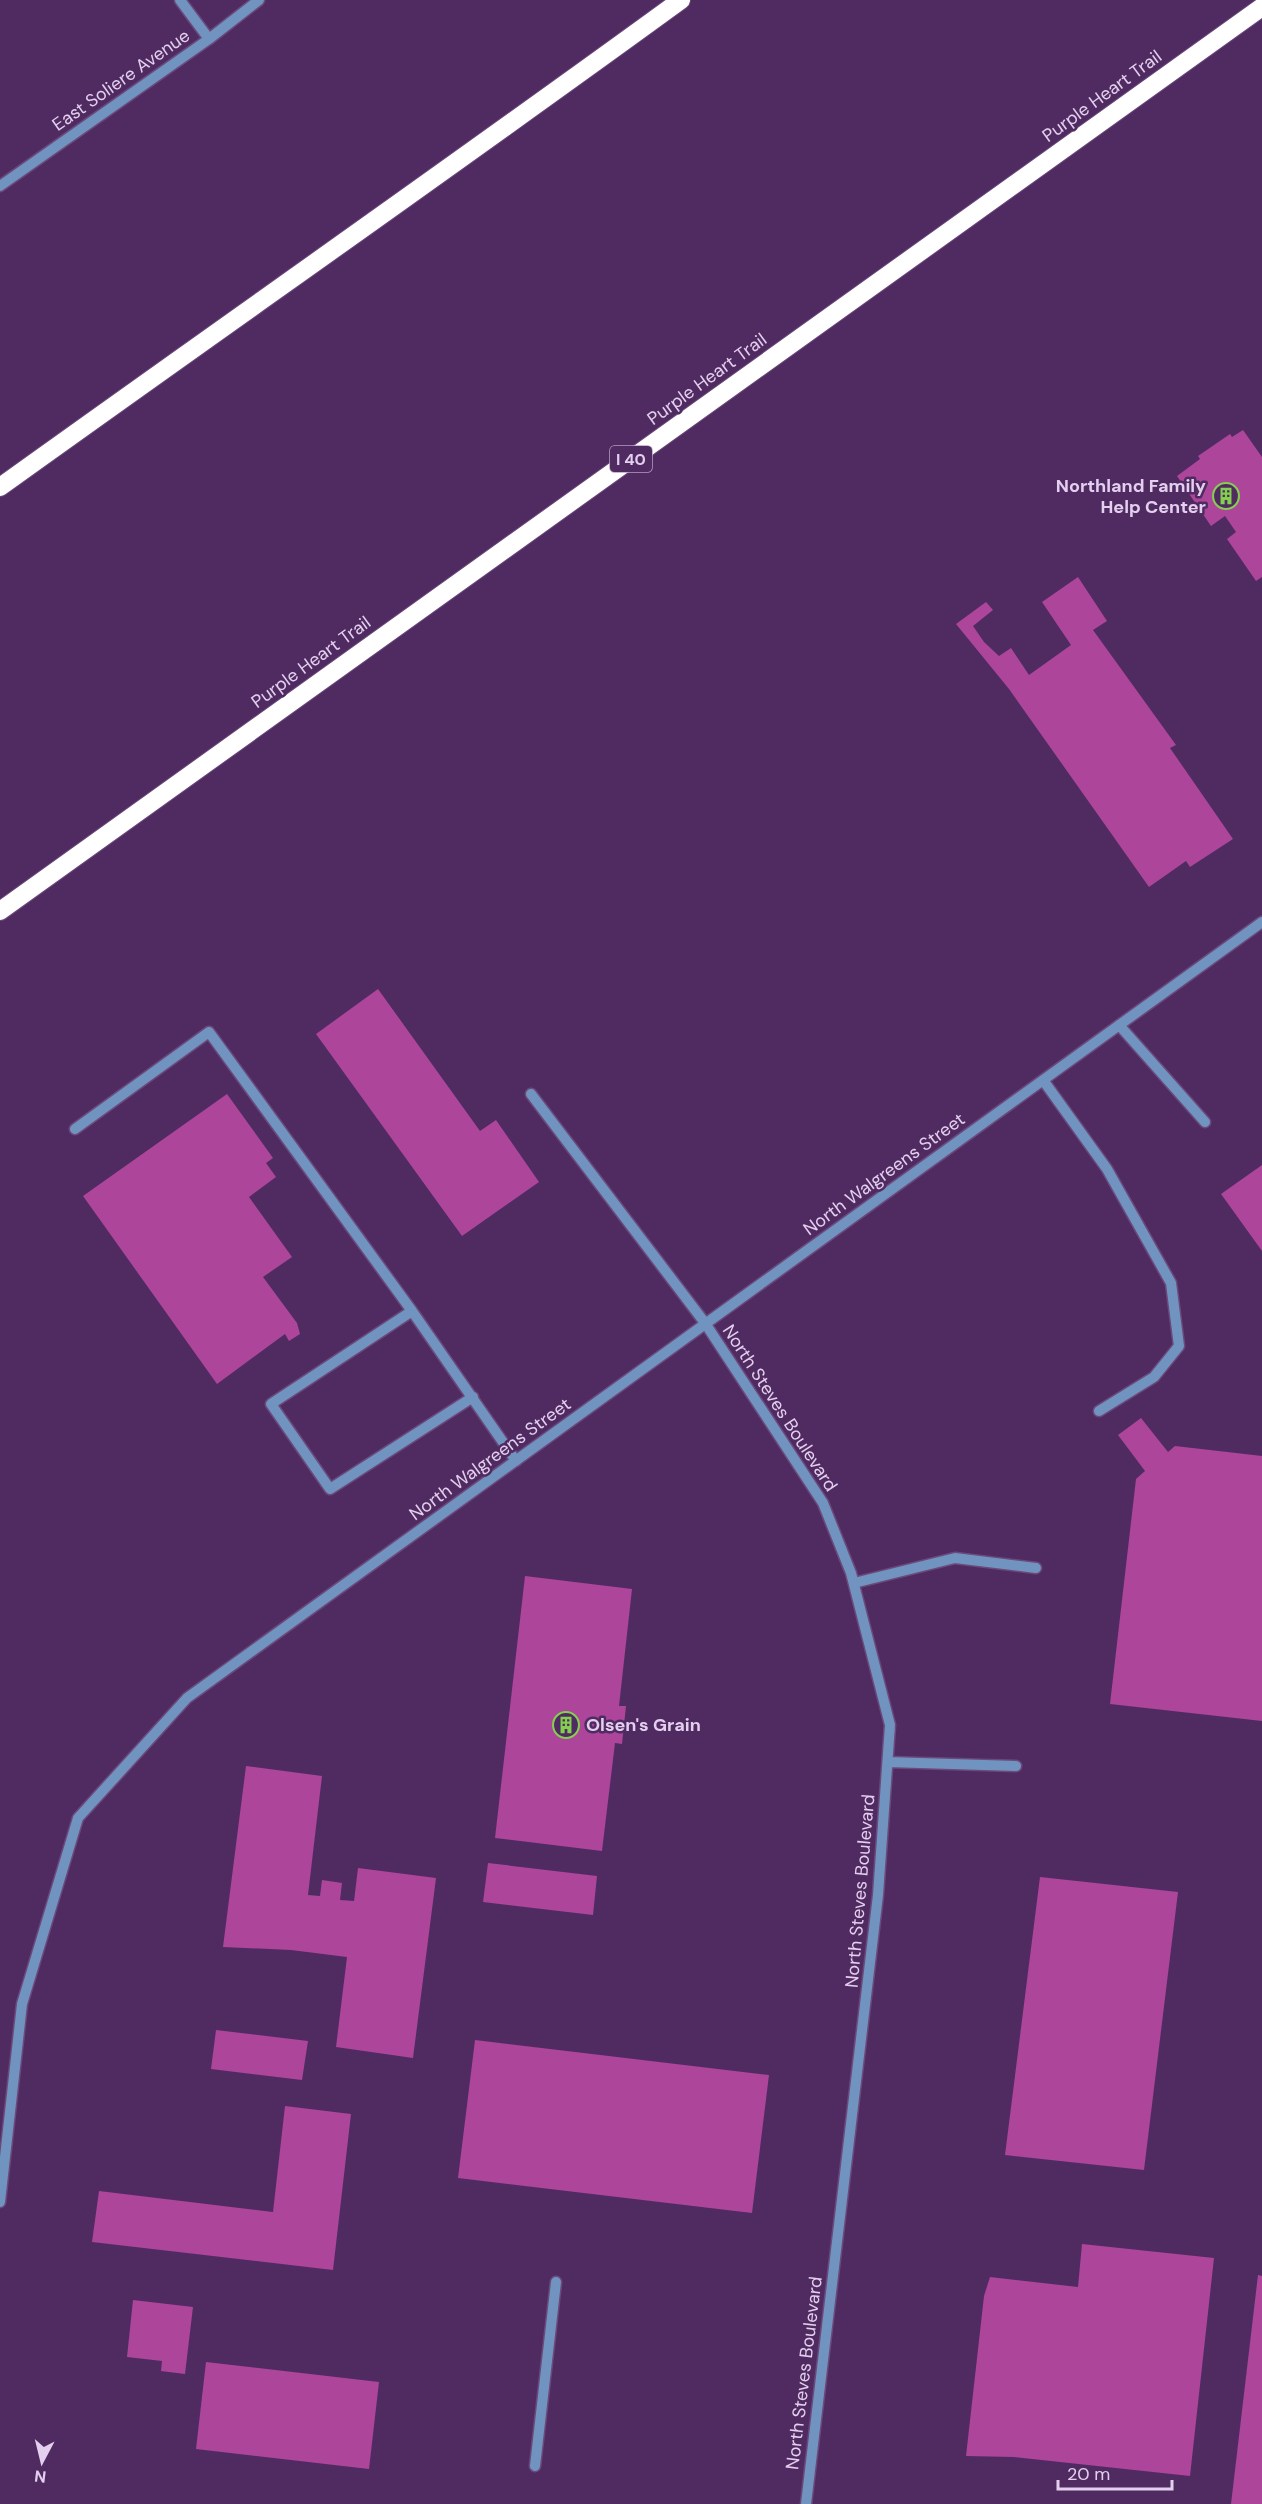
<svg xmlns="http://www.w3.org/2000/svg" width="1262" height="2504" font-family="'DM Sans',sans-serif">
<rect width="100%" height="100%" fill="#502b61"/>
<!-- building -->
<path fill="#ad459b" d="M1243,430L1262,457V577L1256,581L1227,539L1236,532L1225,516L1211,526L1177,476L1200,459L1198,456L1230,434L1232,437Z
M1078,577L1107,621L1093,630L1176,745L1170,748L1233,839L1190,867L1186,861L1149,887L1009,689L956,624L986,602L993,610L973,626L984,642L999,656L1011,648L1029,675L1071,645L1042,602Z
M378,989L480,1131L496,1120L539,1182L462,1236L316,1034Z
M227,1094L273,1158L266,1163L276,1177L249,1197L292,1257L263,1277L297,1323L300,1334L289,1341L285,1334L217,1384L83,1196Z
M1262,1165V1251L1221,1194Z
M1141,1418L1168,1452L1175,1446L1262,1456V1721L1110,1704L1136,1479L1145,1471L1118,1435Z
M525,1576L632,1589L619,1706H626L622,1744L615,1743L602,1851L495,1838Z
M246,1766L322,1776L308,1895L320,1896L322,1880L342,1883L340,1900L354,1901L358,1868L436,1878L413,2058L336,2047L347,1957L291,1950L223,1947Z
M488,1863L597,1876L593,1915L483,1902Z
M1040,1877L1178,1892L1144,2170L1005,2155Z
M216,2030L308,2041L302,2080L211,2069Z
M475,2040L769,2075L752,2213L458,2178Z
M285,2106L351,2114L333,2270L92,2242L99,2191L273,2212Z
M1082,2244L1214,2258L1190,2476L1014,2457L966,2456L984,2296L990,2277L1078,2287Z
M1258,2275L1262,2276V2504H1231Z
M133,2300L193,2307L185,2374L161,2371L162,2361L127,2357Z
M206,2362L379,2382L369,2469L196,2449Z"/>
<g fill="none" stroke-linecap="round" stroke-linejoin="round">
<defs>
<path id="minor" d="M180,0L209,39
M0,186L209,39L259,0
M1119,1025L1205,1122
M1043,1080L1107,1169L1171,1283L1179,1346L1154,1377L1099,1411
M531,1094L705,1323L823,1503L851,1573L890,1725L878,1895L806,2504
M75,1129L209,1032L412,1311
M473,1397L330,1489L271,1404L412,1311L516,1461
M854,1583L955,1558L1036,1568
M888,1762L1016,1766
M0,2202L22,2004L78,1818L187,1698L1262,922
M535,2466L556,2282"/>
<path id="highway" d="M0,487C227,324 456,164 681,0
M0,911L1262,7"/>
</defs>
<!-- minor casing -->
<use href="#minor" stroke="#6b497b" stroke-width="13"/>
<!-- highway casing -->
<use href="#highway" stroke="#6b497b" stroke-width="20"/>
<!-- minor -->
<use href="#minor" stroke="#7093bf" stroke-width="10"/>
<!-- highway -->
<use href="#highway" stroke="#fff" stroke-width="18"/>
</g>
<!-- icons -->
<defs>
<symbol id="building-ring" viewBox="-11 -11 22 22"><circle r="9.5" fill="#502b61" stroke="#83d04e" stroke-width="1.5"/><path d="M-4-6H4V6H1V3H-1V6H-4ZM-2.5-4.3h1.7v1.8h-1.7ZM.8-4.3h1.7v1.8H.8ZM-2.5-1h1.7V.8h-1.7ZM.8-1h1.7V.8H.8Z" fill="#83d04e"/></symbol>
</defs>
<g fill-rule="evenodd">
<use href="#building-ring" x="1211" y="481" width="30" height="30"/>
<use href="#building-ring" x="551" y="1710" width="30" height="30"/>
</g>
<g text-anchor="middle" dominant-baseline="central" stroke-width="5" stroke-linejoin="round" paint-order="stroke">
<!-- shield labels -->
<rect fill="#502b61" stroke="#b89ec4" stroke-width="1.5" x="610" y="446" width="42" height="26" rx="4.5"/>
<g font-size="16" font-weight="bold" fill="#e4cfef">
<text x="631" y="459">I 40</text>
</g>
<!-- street labels -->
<g font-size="18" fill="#e4cfef" stroke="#502b61">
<text transform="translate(121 80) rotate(-35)">East Soliere Avenue</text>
<text transform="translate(1102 96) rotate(-36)">Purple Heart Trail</text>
<text transform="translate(707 379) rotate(-36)">Purple Heart Trail</text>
<text transform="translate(311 662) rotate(-36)">Purple Heart Trail</text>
<text transform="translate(884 1174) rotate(-36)">North Walgreens Street</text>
<text transform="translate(780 1408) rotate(57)">North Steves Boulevard</text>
<text transform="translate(490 1459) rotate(-36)">North Walgreens Street</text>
<text transform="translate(860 1891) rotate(-85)">North Steves Boulevard</text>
<text transform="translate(804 2373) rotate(-83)">North Steves Boulevard</text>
</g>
<!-- poi labels -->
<g font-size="18" font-weight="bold" fill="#e4cfef" stroke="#502b61" text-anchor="end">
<text x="1206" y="486">Northland Family<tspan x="1206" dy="21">Help Center</tspan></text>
<text x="586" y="1725" text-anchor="start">Olsen's Grain</text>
</g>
</g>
<!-- north arrow -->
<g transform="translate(42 2462) rotate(187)" stroke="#502b61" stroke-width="4.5" paint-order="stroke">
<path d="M0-4.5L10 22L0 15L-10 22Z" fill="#e4cfef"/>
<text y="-9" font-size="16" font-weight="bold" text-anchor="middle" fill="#e4cfef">N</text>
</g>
<!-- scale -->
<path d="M1058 2480v9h114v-9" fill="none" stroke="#e4cfef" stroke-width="3"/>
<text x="1067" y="2480" font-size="18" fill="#e4cfef" stroke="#502b61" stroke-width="4.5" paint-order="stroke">20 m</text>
</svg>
